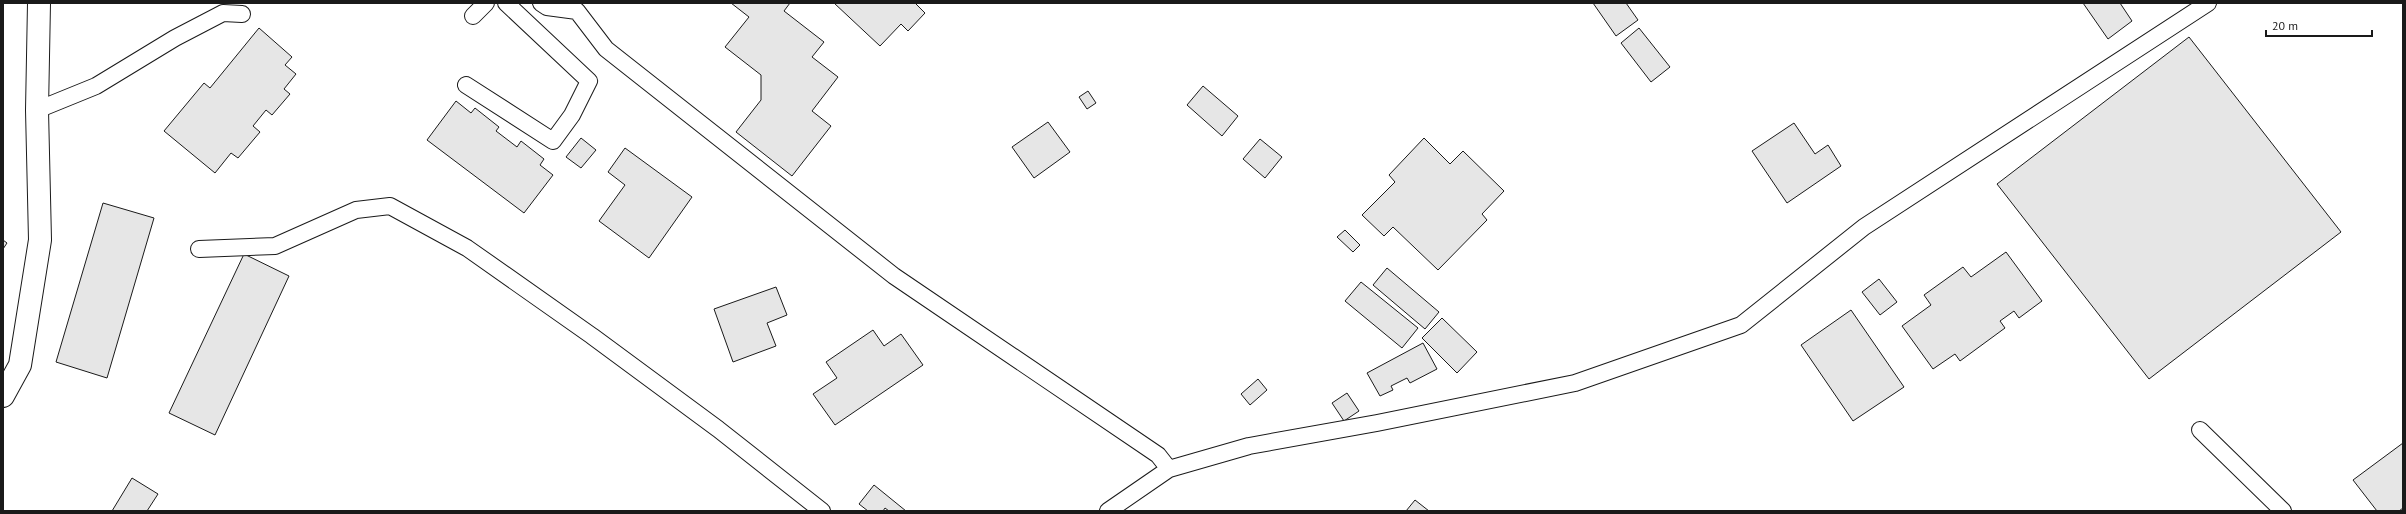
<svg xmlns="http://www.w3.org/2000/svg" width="2406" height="514" font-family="'PT Sans',sans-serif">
<rect width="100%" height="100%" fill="#fff"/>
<!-- building -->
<path fill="#e6e6e6" stroke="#1a1a1a" d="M731,3H790L784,11L824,42L812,57L838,77L812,111L831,126L792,176L736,132L761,100V75L725,47L749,17Z
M834,3H915L925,13L908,31L901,24L880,46Z
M1593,3H1626L1638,20L1616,36Z
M2083,3H2120L2132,21L2108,39Z
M259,28L292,57L285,65L296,74L284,89L290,94L272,115L266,110L253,126L260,132L238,158L231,153L215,173L164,131L204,83L210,88Z
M1639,28L1670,67L1651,82L1621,43Z
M2189,37L2341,232L2149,379L1997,184Z
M1203,86L1238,116L1222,136L1187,105Z
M1088,91L1096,103L1087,109L1079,97Z
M456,101L471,113L475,108L499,127L496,131L517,147L521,141L544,159L540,165L553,175L524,213L427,140Z
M1048,122L1070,152L1034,178L1012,147Z
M1794,123L1815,154L1828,145L1841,166L1787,203L1752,151Z
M581,138L596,150L581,168L566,157Z
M1424,138L1450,164L1463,151L1504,191L1482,214L1487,220L1438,270L1393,227L1384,236L1362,215L1395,182L1389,175Z
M1260,139L1282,157L1265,178L1243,159Z
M625,148L692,197L649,258L599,221L625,185L608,172Z
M103,203L154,218L107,378L56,362Z
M1345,230L1360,245L1353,252L1337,237Z
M3,240L7,243L3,249Z
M2006,252L2042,301L2019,318L2014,311L2000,321L2005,328L1960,361L1955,354L1933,369L1902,326L1931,305L1924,295L1963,267L1971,277Z
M244,254L289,276L215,435L169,413Z
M1387,268L1439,312L1425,329L1373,285Z
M1879,279L1897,302L1880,315L1862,292Z
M1361,282L1418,328L1402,348L1345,301Z
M776,287L787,315L767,323L776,346L733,362L714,309Z
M1851,310L1904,387L1853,421L1801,345Z
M1442,318L1477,352L1457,373L1422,338Z
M873,330L884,346L901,334L923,365L835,425L813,394L837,378L826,362Z
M1423,343L1437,369L1410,383L1407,378L1391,386L1393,390L1380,396L1367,373Z
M1258,379L1267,390L1250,405L1241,394Z
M1347,393L1359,411L1344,421L1332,403Z
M2403,443V508L2399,511H2377L2353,480Z
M132,478L158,494L147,511H112Z
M874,485L906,511H889L885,508L883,511H868L859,504Z
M1415,500L1429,511H1406Z"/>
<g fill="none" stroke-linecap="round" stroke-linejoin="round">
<defs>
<path id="lane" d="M541,3L547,7L577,11L606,49L894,276L1158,455L1169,469
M473,16L486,3
M466,85L553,141L572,115L589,81L506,3
M37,110L96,86L175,38L223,13L242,14
M199,249L275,246L356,210L390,206L467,248L592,336L718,429L822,511
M2200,430L2283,511
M1108,511L1169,469L1249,446L1377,423L1575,383L1741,325L1864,227L2208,3"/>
<path id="street" d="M3,396L20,365L40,240L37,110L39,3"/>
</defs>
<!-- lane casing -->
<use href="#lane" stroke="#1a1a1a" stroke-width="18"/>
<!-- street casing -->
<use href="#street" stroke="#1a1a1a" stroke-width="24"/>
<!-- lane -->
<use href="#lane" stroke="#fff" stroke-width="16"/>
<!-- street -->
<use href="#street" stroke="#fff" stroke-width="22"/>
</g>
<!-- border -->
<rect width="2406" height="514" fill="none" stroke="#1a1a1a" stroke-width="8"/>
<!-- scale -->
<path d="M2266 30v6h106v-6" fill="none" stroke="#1a1a1a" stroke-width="2"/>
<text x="2272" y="30" font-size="12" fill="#1a1a1a" stroke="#ffffff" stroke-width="3" paint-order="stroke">20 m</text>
</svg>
